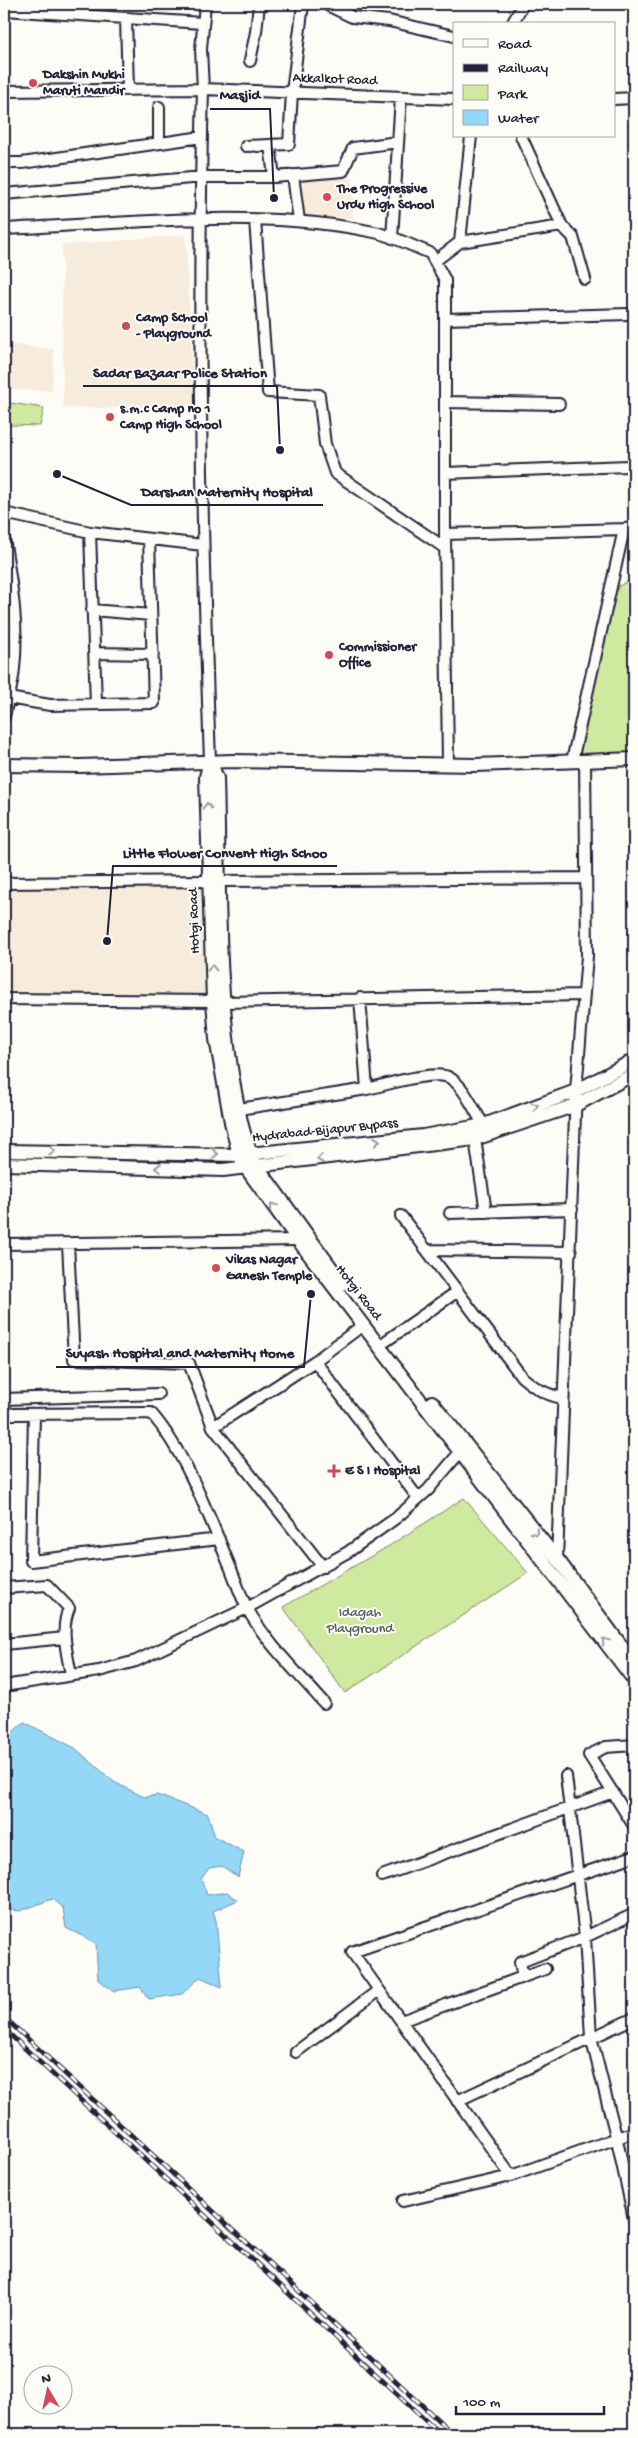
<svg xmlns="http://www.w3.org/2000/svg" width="638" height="2438" font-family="'Gochi Hand',sans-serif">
<rect width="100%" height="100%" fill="#fdfcf7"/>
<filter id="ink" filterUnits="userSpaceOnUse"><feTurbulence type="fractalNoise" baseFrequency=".02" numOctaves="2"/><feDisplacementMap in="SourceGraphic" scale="10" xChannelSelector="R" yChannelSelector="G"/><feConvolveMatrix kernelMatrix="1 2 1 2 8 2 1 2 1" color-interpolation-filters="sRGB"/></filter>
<g filter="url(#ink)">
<!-- built -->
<path fill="#f7ecdb" d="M303,178H353V218L301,216Z
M186,235L194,415L127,408H63L62,245Z
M4,344L54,349L52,391L5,389Z
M209,881L213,1001L4,999V883Z"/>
<!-- green -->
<path fill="#cfe99f" stroke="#78866d" d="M10,403L44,408L40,426L6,425L7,404Z
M634,578V759L572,761L611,590Z
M464,1498L528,1573L345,1693L283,1607L389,1546Z"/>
<!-- water -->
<path fill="#95d7f7" stroke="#678fac" d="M24,1722L75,1748L114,1782L144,1797L157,1795L208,1814L215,1837L244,1852L238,1877L222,1866L209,1868L201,1879L207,1895L227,1892L238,1900L213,1911L216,1920L222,1987L200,1977L182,1994L149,1999L140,1987L114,1991L98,1980L96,1943L66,1928L63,1908L52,1899L20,1911L4,1909V1737L6,1738Z"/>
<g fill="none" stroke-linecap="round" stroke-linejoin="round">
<defs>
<path id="minor" d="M205,4L201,49L203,89C197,313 202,537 210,761
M325,4L352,17L389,21L454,36
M4,10L202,23
M126,18L128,90
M512,24L523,4
M250,61L256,32L259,4
M4,91L203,89L454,99
M614,99L634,98
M521,136L562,226L573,237L585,279
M159,143V107
M270,145L274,177
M246,146L289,144L292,92L303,4
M4,163H22L202,137
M293,175L299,221
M4,194L203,177H274L343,171L353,148L398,142
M255,220L268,392L319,395L325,444L335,473L445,548
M4,229C121,224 259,207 374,232C393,236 412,246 430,253L445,280V534
M392,238L401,97
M460,242L471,136
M435,261L460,242L562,226
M445,319L629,314
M445,402L559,404
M445,473L629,466
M4,513L90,532L203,545
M90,532L96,704
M4,538C11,582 19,624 14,668C13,685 7,701 4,717
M92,610L151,615
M4,633L16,637
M94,653L153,654
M8,698L50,705L154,703L149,539
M572,761L624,529L634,528
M448,764L445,534L624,529
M220,881L586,878
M4,883L209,881
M4,999L213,1001
M224,1002L584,995
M367,1089C385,1085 436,1069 450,1078C465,1087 474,1111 484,1125
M239,1109L367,1089L360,998
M475,1139L486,1212
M450,1213L572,1209
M401,1216L522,1377C535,1388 546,1395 563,1398
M4,1244L298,1240
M68,1244L74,1359L189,1363L213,1427L323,1567
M427,1250L571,1252
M386,1341L458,1291
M315,1361L418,1498
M4,1399L158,1394
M4,1412L13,1414L151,1413C186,1453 210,1519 231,1569C236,1582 241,1596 247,1608C266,1643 298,1673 324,1703
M34,1414L31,1561L219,1539
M213,1427L315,1361L363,1325
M557,1559L576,1091L587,956L585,761
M4,1588L47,1585L69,1608C60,1629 67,1653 71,1675
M4,1644L65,1638
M4,1686L99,1671L136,1661L247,1608L348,1552L396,1518L428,1490L460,1452
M634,1745L606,1747L589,1755L634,1826
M566,1776L585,1937L591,2037L617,2140L634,2219
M382,1876L613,1792
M523,1977L520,1962L585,1937L634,1914
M401,2021L545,1969
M296,2052L379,1990
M457,2101L634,2018
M511,2176L352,1952L634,1856
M403,2201L511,2176L634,2132"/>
<path id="major" d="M210,761L206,777L213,1001L216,1039L231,1122L239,1155L246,1168L298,1240L634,1680
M210,761L217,778C220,881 216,985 234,1086C239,1114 244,1142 257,1166L343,1284
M4,765L80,766L233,761L476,765L634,759
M4,1151L239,1155L423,1136L484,1125L576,1091L634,1060
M4,1164L223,1170L475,1139L576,1105L634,1074
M432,1402L561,1564L634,1663"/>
</defs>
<!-- minor casing -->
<use href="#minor" stroke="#22223b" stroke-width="14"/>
<!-- major casing -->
<use href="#major" stroke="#22223b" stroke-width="16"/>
<!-- minor -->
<use href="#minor" stroke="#fdfcf7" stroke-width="10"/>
<!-- major -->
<use href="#major" stroke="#fdfcf7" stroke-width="12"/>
<defs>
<path id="rail" d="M4,2017L453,2434
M4,2029L440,2434"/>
</defs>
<!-- rail casing -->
<use href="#rail" stroke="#22223b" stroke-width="5"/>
<!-- rail -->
<use href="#rail" stroke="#fdfcf7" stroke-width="3" stroke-dasharray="9" stroke-linecap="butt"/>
</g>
<!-- one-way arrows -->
<defs><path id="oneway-chevron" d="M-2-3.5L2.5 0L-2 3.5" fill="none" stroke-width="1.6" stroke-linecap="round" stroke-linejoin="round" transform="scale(1.25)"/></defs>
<g stroke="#9a9aa2">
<use href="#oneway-chevron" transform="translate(207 806) rotate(-91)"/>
<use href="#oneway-chevron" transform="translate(212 968) rotate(-92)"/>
<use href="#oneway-chevron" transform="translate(535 1106) rotate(-20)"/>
<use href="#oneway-chevron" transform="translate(377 1141) rotate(-6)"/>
<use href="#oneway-chevron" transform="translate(52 1151) rotate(1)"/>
<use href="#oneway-chevron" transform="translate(215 1154) rotate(1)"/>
<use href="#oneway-chevron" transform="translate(320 1159) rotate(173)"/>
<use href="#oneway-chevron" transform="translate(158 1168) rotate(-179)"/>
<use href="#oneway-chevron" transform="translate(273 1206) rotate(-127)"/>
<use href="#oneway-chevron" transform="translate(535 1532) rotate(51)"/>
<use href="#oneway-chevron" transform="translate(605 1641) rotate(-127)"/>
</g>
</g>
<!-- markers -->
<g fill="#d1495b" stroke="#fdfcf7" stroke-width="2">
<circle cx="33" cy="83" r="5"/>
<circle cx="327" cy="197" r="5"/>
<circle cx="126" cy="326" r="5"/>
<circle cx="110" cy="417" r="5"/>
<circle cx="329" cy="655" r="5"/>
<circle cx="216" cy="1268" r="5"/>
<path d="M331.5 1463.5h5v5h5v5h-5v5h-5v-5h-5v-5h5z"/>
</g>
<g text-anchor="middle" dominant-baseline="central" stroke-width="4" stroke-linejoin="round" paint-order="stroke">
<!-- poi labels -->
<g font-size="14" font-weight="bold" fill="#22223b" stroke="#fdfcf7" text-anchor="start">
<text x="43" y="75">Dakshin Mukhi<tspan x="43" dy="16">Maruti Mandir</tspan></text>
<text x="337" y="189">The Progressive<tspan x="337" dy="16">Urdu High School</tspan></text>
<text x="136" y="318">Camp School<tspan x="136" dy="16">- Playground</tspan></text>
<text x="120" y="409">s.m.c Camp no 1<tspan x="120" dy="16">Camp High School</tspan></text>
<text x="339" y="647">Commissioner<tspan x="339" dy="16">Office</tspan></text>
<text x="226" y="1260">Vikas Nagar<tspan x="226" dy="16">Ganesh Temple</tspan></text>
<text x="345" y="1471">E S I Hospital</text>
</g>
<!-- street labels -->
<g font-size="14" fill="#22223b" stroke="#fdfcf7">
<text transform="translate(335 80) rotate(2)">Akkalkot Road</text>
<text transform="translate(195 921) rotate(-92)">Hotgi Road</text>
<text transform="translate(325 1131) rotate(-6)">Hydrabad-Bijapur Bypass</text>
<text transform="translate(358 1293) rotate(52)">Hotgi Road</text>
</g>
<!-- park labels -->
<g font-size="14" fill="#565e59" stroke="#fdfcf7">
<text x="360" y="1613">Idagah<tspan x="360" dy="16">Playground</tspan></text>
</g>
</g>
<!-- callouts -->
<path fill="none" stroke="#22223b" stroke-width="2" d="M274 198L270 109H210M280 450L277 386H83M57 474L131 505H323M107 941L113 866H337M311 1294L304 1367H56"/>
<g fill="#22223b" stroke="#fdfcf7" stroke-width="2">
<circle cx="274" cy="198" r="5"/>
<circle cx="280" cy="450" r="5"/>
<circle cx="57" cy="474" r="5"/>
<circle cx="107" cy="941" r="5"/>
<circle cx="311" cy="1294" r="5"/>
</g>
<g font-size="15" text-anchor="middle" font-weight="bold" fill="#22223b" stroke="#fdfcf7" stroke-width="4" stroke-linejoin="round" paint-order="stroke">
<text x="240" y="99">Masjid</text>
<text x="180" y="377">Sadar Bazaar Police Station</text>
<text x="227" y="496">Darshan Maternity Hospital</text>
<text x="225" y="857">Little Flower Convent High Schoo</text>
<text x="180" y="1357">Suyash Hospital and Maternity Home</text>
</g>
<!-- margin -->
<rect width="638" height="2438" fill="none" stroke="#fdfcf7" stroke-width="20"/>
<rect x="10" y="10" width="618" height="2418" fill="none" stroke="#22223b" stroke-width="2" filter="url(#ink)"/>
<!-- legend -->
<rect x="453" y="22" width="162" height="115" fill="#fdfcf7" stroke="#a5a5ac"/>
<rect x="463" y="39" width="25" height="8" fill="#fdfcf7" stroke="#a5a5ac"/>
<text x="498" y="48" font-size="15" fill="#22223b">Road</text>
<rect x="463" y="64" width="25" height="8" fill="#22223b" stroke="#a5a5ac"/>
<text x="498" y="72" font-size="15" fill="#22223b">Railway</text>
<rect x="463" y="85" width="25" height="15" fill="#cfe99f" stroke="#a5a5ac"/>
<text x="498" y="98" font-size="15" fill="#22223b">Park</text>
<rect x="463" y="110" width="25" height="15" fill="#95d7f7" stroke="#a5a5ac"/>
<text x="498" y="122" font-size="15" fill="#22223b">Water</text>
<!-- north arrow -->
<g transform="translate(48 2390) rotate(351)"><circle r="24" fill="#fdfcf7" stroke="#a5a5ac"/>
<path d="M0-4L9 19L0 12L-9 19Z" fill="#d1495b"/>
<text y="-8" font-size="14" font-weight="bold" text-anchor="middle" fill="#22223b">N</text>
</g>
<!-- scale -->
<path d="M456 2406v8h148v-8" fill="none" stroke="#22223b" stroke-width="2.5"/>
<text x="463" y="2406" font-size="15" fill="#22223b" stroke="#fdfcf7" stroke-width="4" paint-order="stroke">100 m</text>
</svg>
